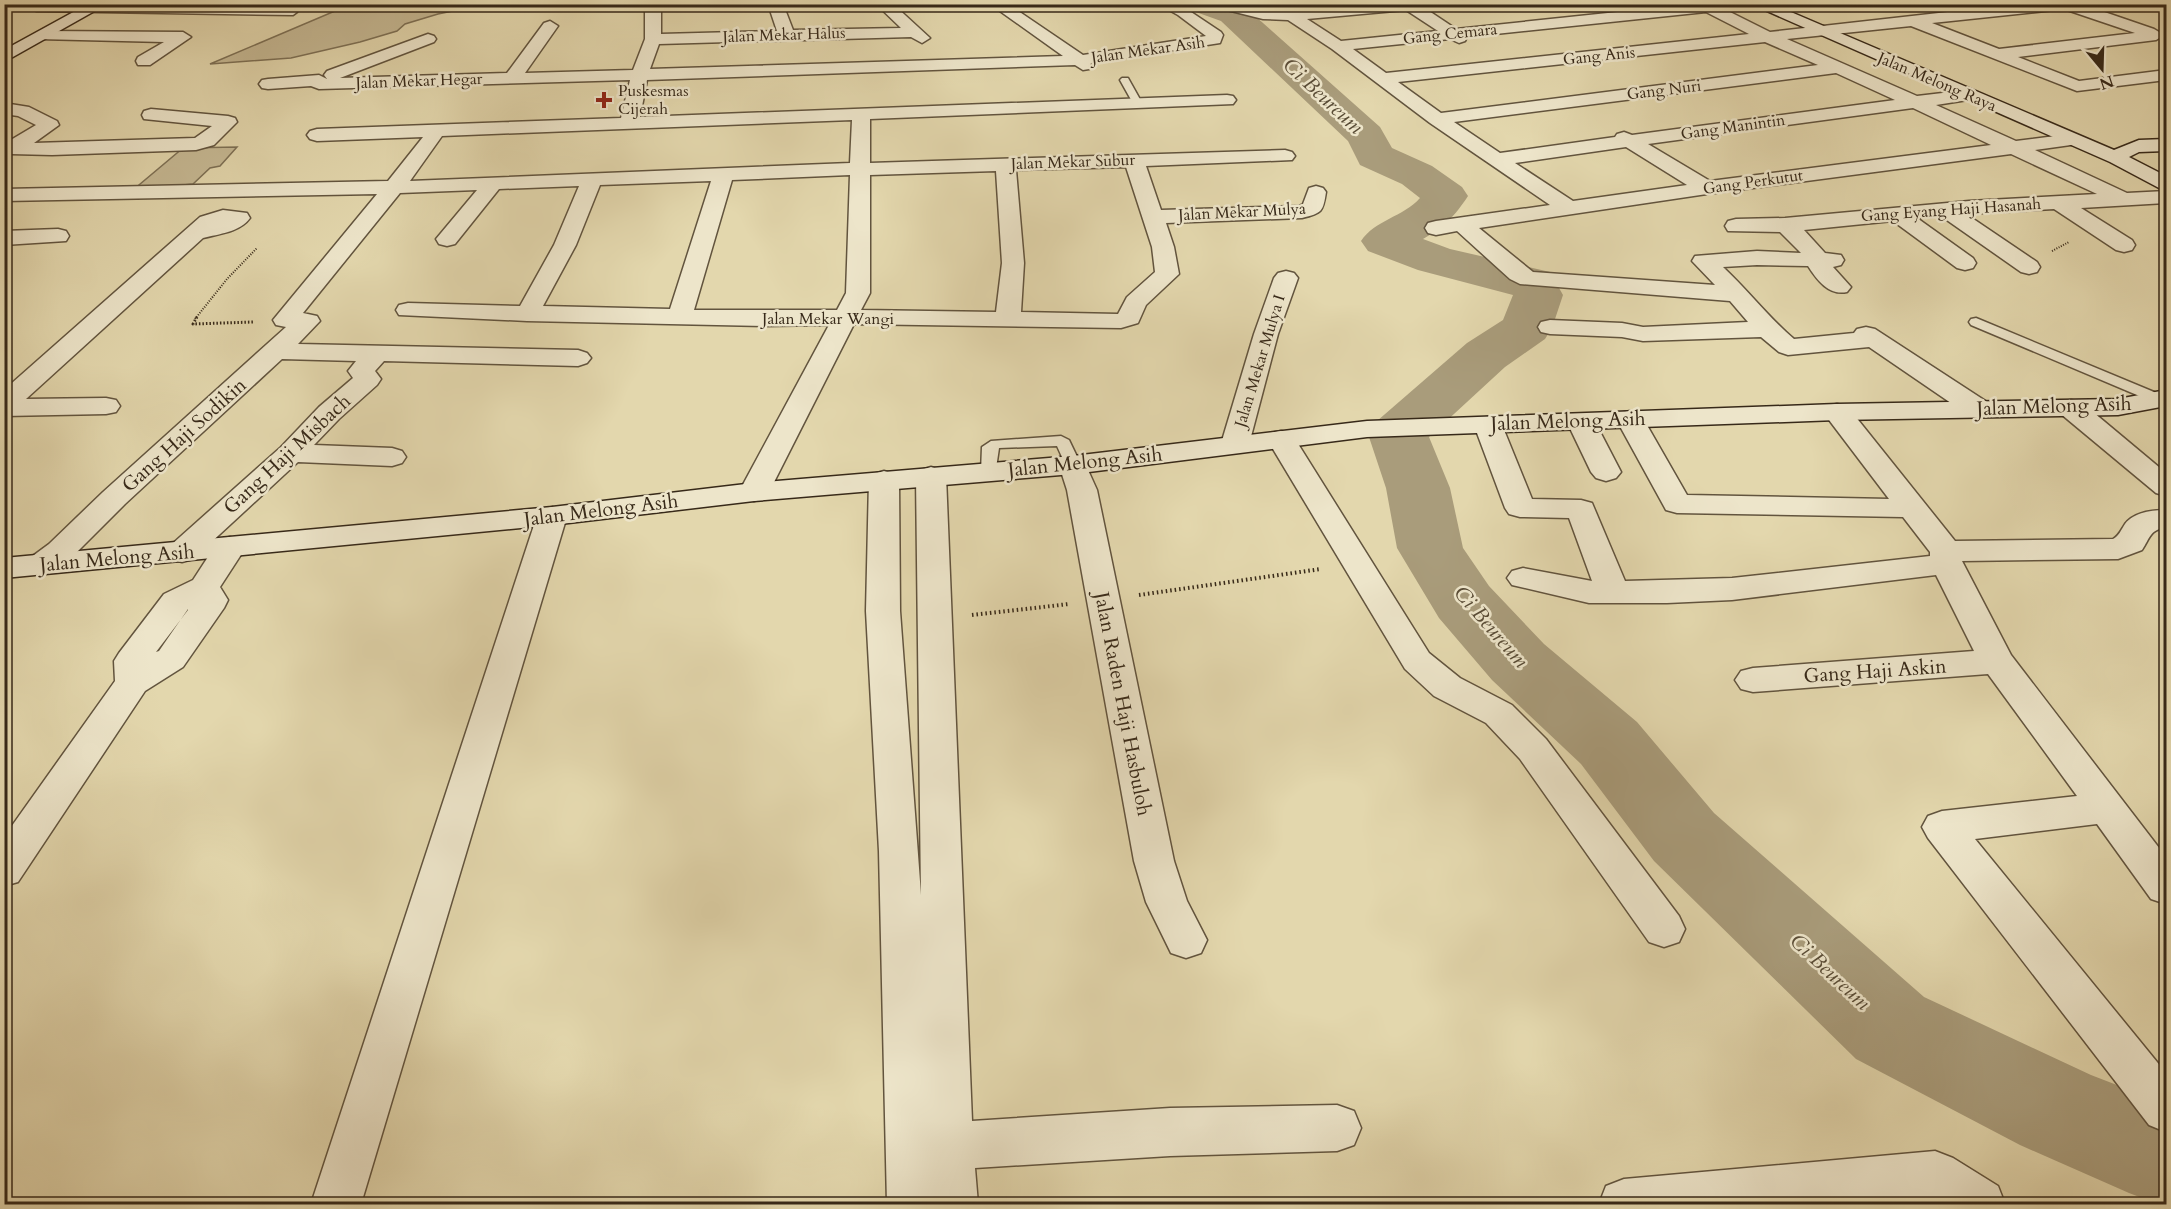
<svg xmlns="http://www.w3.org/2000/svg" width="2171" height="1209" font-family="Cardo,serif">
<rect width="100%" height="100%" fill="#e3d7ad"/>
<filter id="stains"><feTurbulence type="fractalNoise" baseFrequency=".00333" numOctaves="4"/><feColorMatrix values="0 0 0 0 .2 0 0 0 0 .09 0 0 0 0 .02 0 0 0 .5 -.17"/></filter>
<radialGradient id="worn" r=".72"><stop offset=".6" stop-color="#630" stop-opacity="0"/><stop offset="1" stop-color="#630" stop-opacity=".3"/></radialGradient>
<!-- green -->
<path fill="#c6b994" stroke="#7e7156" stroke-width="1.5" d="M349,5H482L438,14L405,24L397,31L360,42L291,58L210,64Z
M237,147L220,166L210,168L193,184L133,190L183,148Z"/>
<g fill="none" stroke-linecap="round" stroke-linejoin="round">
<!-- river -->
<path fill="#a99c7b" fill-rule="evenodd" d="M1188,4H1237L1245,7L1380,127L1392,148L1432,166L1462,187L1468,196C1455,216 1444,227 1423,239L1450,249L1550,272L1563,295L1552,328L1545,339L1505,367L1429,437L1450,488L1463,548L1489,586L1544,644L1637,722L1714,813L1924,997L2091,1075L2166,1104V1204H2158L2129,1193L2020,1145L1856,1059L1654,861L1581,764L1492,680L1439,618L1397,548L1386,488L1368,434L1377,421L1467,343L1503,320L1513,295L1418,270L1368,251L1361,241C1375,220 1403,217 1420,198L1402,184L1360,165L1348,141L1221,21L1193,11Z"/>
<defs>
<path id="lane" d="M42,4H53L50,7L293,9L297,12L293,15L36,11V7Z
M1122,78H1128L1142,103L1140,105H1134L1120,80Z
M1976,318L2166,397V403H2156L1971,325L1969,322L1971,319Z
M1061,436L1069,440L1081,465L1079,468H1067L1057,446L999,448L995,475H983L981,472L982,447L991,441Z"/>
<path id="street" d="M645,4H661V34L777,31L768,4H783L793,30L901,28L876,4H893L930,38L922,43L911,37L659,44L650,69L1063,56L990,4H1008L1083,55L1206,36L1178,15L1158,4H1179L1221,32L1223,35L1220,43L1091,63L1089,69L1083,70L1075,65L647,80L640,117L1227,95L1233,96L1236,100L1233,104L870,119V163L1285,150L1292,152L1295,156L1292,160L1146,166L1161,210L1299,206L1303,204L1309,188L1316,186L1323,188L1326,192C1323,212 1322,213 1302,218L1166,223L1174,247L1179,274L1146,305L1138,323L1121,328L854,324L769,492L764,498L754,501L744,498L739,492L829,325L765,326L527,321L399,315L396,310L399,305L408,303L520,306L554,245L579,186L499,189L455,244L447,246L439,244L436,239L477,190L400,193L303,313L317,316L320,321L298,344L578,350L587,353L591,358L587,363L578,366L384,361L375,371L381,379L377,385L339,419L314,445L392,448L402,451L406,457L402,463L392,466L298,462L193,559L182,562L171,559L166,552L171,545L281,447L319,407L353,378L348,371L356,361L282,359L125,504L71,558L52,572L41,575L30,572L25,565L30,558L49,544L103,492L286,327L276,325L273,320L377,194L4,201V189L388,181L423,137L317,141L310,139L307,135L310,131L317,129L621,118L630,80L319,89L311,86L268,89L262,88L259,84L262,80L268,79L319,75L327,79L324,75L327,71L428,34L434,36L436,39L434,42L340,78L507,73L544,23L550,21L558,26L525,73L633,70L645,39ZM852,120L850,163L410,181L442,136ZM1126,167L1152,247L1155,272L1127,297L1118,314L1021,312L1024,263L1016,170ZM996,171L1002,263L996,312L861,310L870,293V175ZM850,175L846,293L837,310H694L732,180ZM711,181L670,309L543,306L576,245L600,185Z
M1213,4H1242L1263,9L1292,11L1365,4H1426L1423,7L1456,29L1694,4H1731L1729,9L1726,10L1770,32L2019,4H2081L2154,29L2164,35L2156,40L2018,57L2079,81L2166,70V80L2077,91L1911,26L1787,39L1917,96L1968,90L1974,91L1977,95L1974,99L1936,105L2016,141L2071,134L2078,136L2081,140L2078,144L2035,150L2127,193L2166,191V203L2081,208L2132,240L2135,245L2132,250L2124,252L2116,250L2054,209L1966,214L2037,262L2040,267L2037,272L2029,274L2021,272L1941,216L1917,218L1973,258L1976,263L1973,268L1965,270L1957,268L1893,221L1804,230L1825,253L1841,255L1844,260L1841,265L1833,267L1851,287L1847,292C1829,296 1817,280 1808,266L1757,265L1723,267C1748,290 1768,317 1794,339L1854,333L1857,329L1866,327L1875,329L1987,402L1991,408L1987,414L1977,416L1967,414L1869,347L1788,355L1779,352L1761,337L1643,341L1622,337L1550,334L1541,332L1538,327L1541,322L1550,320L1622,323L1643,327L1748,322L1730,301L1520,284L1510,279L1457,231L1436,235L1428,233L1425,228L1428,223L1436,221L1550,205L1430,123L1332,49L1288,20L1263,19L1215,7ZM2064,9L2135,33L1999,49L1932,23ZM1406,10L1438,31L1341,41L1307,19ZM1706,12L1749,34L1386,73L1353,49L1450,39L1459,43L1465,41L1467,37ZM1765,42L1818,65L1441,113L1398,82ZM1836,73L1895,100L1632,135L1624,132L1617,134L1615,137L1500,153L1454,122ZM1913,108L1991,145L1710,181L1648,144ZM1626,147L1687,185L1573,201L1515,163ZM2011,154L2097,194L1969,201L1785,218L1736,219L1728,221L1725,226L1728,231L1780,232L1801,253L1757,251L1695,256L1692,261L1715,285L1533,272L1479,228L1707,194Z
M44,31L183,32L191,37L150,65H138L136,61L138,57L164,42L38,39L36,36Z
M4,103L29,107L57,121L59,125L34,143L195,138L212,126L144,119L142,115L144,111L151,109L228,116L235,118L237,122L214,145L196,150L52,155L11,154L4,152V144L36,125L18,116L4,114Z
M223,210L247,213L250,218C240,232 219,234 203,238L26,399L106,398L116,400L120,406L116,412L106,414L4,416V390L200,217Z
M58,229L66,231L69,236L66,241L4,245V231Z
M1286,271L1294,273L1298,278L1278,334L1249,444L1245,450L1235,452L1225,450L1221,444L1254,334L1274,278L1278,273Z
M2071,400L2081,402L2166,473V496L2156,493L2061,414L2057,408L2061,402Z
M1837,404L1847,406L1955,541L2113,539C2119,536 2121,530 2125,524C2134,512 2153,510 2166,510V528C2150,529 2150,538 2142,550L2118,559L1962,561L2011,655L2166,857V904L2151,899L2097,824L1975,839L2166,1073V1132L2149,1125L1928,838L1922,827L1928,816L1942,811L2077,796L1988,674L1753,692L1741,689L1735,680L1741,671L1753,668L1974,651L1936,575L1732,600L1667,603H1589L1512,585L1507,578L1512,571L1523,568L1592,581L1569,518L1520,517L1509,514L1505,508L1474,425L1478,419L1488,417L1498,419L1502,425L1532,499L1581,500L1592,503L1625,581L1732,578L1930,556V552L1903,517L1677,513L1666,510L1616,419L1620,413L1630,411L1640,413L1687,495L1889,499L1823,412L1827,406Z
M1581,414L1591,416L1595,422L1621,472L1616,478L1606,481L1596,478L1591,472L1567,422L1571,416Z
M1281,431L1291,433L1295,439L1429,653L1460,678L1512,705L1546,739L1679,916L1685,929L1679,942L1664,947L1649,942L1520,759L1486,723L1434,696L1405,669L1267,439L1271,433Z
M1073,456L1083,459L1097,490L1174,861L1187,901L1207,940L1201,953L1186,958L1171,953L1146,902L1134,861L1067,490L1059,465L1063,459Z
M931,467L941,470L946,476L972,1121L1170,1108L1337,1105L1354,1111L1361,1128L1354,1145L1337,1151L1170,1156L975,1168L978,1204H887L879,851L866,611L869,480L874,474L884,471L894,474L899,480L900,611L921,895L916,476L921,470Z
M552,507L563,510L567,516L361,1204H311L537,516L541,510Z
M230,537L241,540L246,547L220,587L228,600L224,608L183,667L145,691L18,882L4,886V837L115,681L114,661L119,653L164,594L193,580L219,540ZM188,609L159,651L156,652L188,610Z
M1935,1151L1953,1158L1998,1186L2005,1204H1935L1930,1201L1895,1204H1599L1606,1186L1624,1179Z"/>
<path id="secondary" d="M88,4H107L4,62V50Z
M1751,4H1772L2114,150L2139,140L2166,139V151L2139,152L2129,157L2166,176V190L2159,188L2110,162Z
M2166,390V406L2118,415L1837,420L1367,437L1073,474L754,501L552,525L4,578V558L552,507L754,483L1073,456L1367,421L1837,404L2118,399Z"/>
</defs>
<!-- lane casing -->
<use href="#lane" stroke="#62543e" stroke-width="3"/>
<!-- street casing -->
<use href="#street" stroke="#62543e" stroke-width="3"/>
<!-- secondary casing -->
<use href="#secondary" stroke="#372919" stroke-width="3"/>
<!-- path-far2 -->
<path stroke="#372919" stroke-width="2" stroke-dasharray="1 1.5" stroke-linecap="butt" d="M2052,251L2069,242
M195,319L227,279L257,248"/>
<!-- path-far1 -->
<path stroke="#372919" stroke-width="3" stroke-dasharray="1.5 2" stroke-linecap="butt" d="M197,317L193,324L253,322"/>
<!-- path -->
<path stroke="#372919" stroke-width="4" stroke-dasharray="1.5 3" stroke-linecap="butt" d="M1139,595L1321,569
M972,615L1069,604"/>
<!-- lane -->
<use href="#lane" fill="#ede5ca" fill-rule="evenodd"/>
<!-- street -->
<use href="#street" fill="#ede5ca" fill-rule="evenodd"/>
<!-- secondary -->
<use href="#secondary" fill="#ede5ca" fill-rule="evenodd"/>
</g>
<!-- markers -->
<path fill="#8f2418" stroke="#ede5ca" stroke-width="2" d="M601 91h6v6h6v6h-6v6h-6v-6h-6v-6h6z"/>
<g text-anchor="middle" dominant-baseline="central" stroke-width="5" stroke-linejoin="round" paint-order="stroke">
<!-- far-street labels -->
<g font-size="16" fill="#372919" stroke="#ede5ca">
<text transform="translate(1450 34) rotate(-6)">Gang Cemara</text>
<text transform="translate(784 35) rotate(-2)">Jalan Mekar Halus</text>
<text transform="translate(1148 50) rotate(-8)">Jalan Mekar Asih</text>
<text transform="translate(1599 56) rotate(-6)">Gang Anis</text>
<text transform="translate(419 81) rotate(-2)">Jalan Mekar Hegar</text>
<text transform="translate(1937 82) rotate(23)">Jalan Melong Raya</text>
<text transform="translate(1664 90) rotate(-7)">Gang Nuri</text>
<text transform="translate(1733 127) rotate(-8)">Gang Manintin</text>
<text transform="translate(1073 162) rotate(-2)">Jalan Mekar Subur</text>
<text transform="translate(1753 182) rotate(-8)">Gang Perkutut</text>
<text transform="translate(1951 210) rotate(-4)">Gang Eyang Haji Hasanah</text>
<text transform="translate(1242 212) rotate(-3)">Jalan Mekar Mulya</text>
<text x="828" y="319">Jalan Mekar Wangi</text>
<text transform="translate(1260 361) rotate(-73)">Jalan Mekar Mulya I</text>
</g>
<!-- far-poi labels -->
<g font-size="16" fill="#372919" stroke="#ede5ca" text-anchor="start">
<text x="618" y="91">Puskesmas<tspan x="618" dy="18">Cijerah</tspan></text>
</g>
<!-- street labels -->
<g font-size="20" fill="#372919" stroke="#ede5ca">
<text transform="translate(2054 406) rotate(-2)">Jalan Melong Asih</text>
<text transform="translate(1568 421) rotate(-2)">Jalan Melong Asih</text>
<text transform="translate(184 435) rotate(-42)">Gang Haji Sodikin</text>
<text transform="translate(287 454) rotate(-43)">Gang Haji Misbach</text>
<text transform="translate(1085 462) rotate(-6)">Jalan Melong Asih</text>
<text transform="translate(601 510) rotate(-7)">Jalan Melong Asih</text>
<text transform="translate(117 558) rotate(-5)">Jalan Melong Asih</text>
<text transform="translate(1875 671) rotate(-4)">Gang Haji Askin</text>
<text transform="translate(1123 704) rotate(79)">Jalan Raden Haji Hasbuloh</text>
</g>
<!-- water labels -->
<g font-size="21" font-style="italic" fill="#594c36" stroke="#ede5ca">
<text transform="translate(1323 96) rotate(43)">Ci Beureum</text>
<text transform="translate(1491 627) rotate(49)">Ci Beureum</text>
<text transform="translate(1830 972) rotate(43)">Ci Beureum</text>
</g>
</g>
<!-- margin -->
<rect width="2171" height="1209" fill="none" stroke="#e3d7ad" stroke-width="24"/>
<rect x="6" y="6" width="2159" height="1197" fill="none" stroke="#372919" stroke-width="3"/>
<rect x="12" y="12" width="2147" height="1185" fill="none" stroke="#372919" stroke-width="1.5"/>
<!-- north arrow -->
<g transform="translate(2102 69) rotate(161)" stroke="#ede5ca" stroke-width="4.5" paint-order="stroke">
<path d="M0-4.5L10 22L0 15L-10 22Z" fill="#372919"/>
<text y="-9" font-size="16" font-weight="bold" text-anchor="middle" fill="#372919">N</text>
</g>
<rect width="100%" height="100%" filter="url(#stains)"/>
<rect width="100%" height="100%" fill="url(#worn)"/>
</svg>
